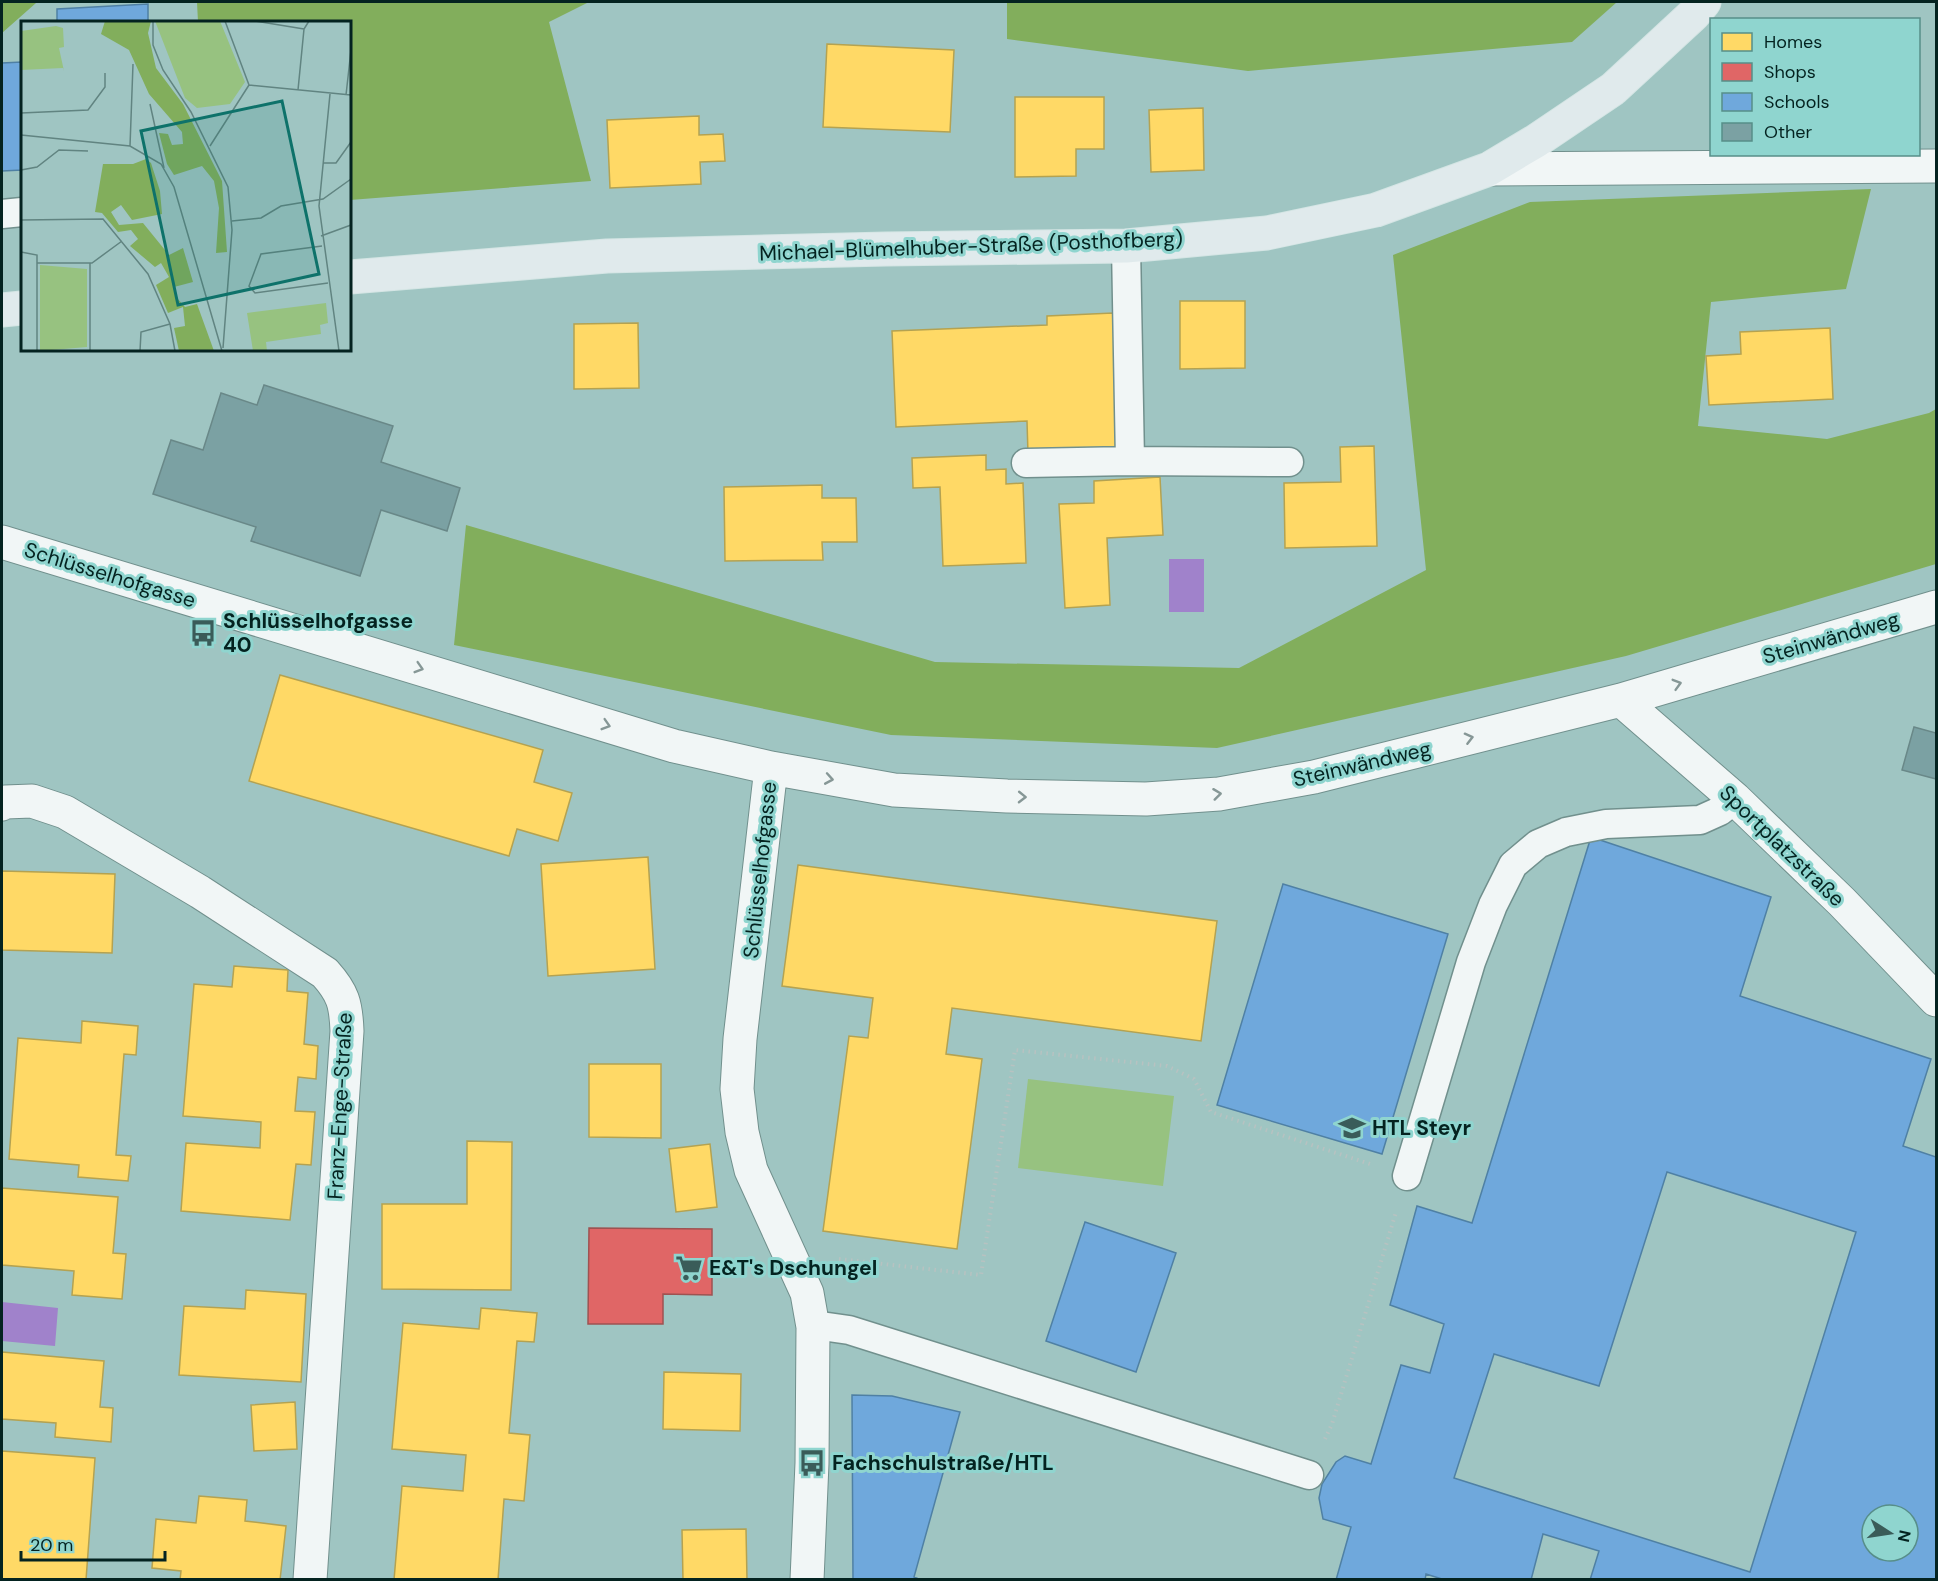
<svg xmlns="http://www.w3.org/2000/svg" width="1938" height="1581" font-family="'DM Sans',sans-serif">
<rect width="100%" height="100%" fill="#9fc5c2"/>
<!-- green -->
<path fill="#97c280" d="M1028,1079L1174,1096L1163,1186L1018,1168Z"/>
<!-- forest -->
<path fill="#82ae5c" d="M2,2H44L36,3L2,33Z
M197,2H589L549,22L591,181L350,200V22H198Z
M1007,2H1617L1572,42L1248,71L1007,39Z
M1871,189L1846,289L1711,302L1698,426L1827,439L1929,413L1936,409V564L1626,656L1217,748L891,735L454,645L466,525L935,662L1239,668L1426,570L1393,255L1530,202Z"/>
<!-- water -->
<path fill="#a082cb" d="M1169,559H1204V612H1169Z
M2,1302L58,1308L55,1346L2,1341Z"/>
<!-- homes -->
<path fill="#ffd966" stroke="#b4a251" stroke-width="1.5" d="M827,44L954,50L950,132L823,127Z
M1015,97H1104V149H1076V176L1015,177Z
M1203,108L1204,170L1151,172L1149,110Z
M699,116V135L723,134L725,161L700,162L701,184L610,188L607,120Z
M1180,301H1245V368L1180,369Z
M1113,313L1118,450L1028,454L1027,421L896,427L892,331L1047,325V316Z
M638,323L639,388L574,389V324Z
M1830,328L1833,399L1709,405L1706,356L1741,354L1740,332Z
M1374,446L1377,546L1285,548L1284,483L1341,482L1340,447Z
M986,455V470L1006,469V484L1023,483L1026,563L943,566L940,487L913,488L912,458Z
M1160,477L1163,535L1107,538L1110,605L1065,608L1059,504L1094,503V481Z
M822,485V498H856L857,542H822L823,560L725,561L724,487Z
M280,675L543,750L534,782L572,793L558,841L517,829L509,856L249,781Z
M648,857L655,969L548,976L541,864Z
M798,865L1217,921L1201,1041L952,1008L946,1054L982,1059L957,1249L823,1231L849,1036L868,1038L873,998L782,986Z
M2,871L115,874L112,953L2,950Z
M234,966L288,970L287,991L308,993L304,1044L318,1046L316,1079L298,1077L295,1111L315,1112L311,1165L296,1164L290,1220L181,1211L186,1143L260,1148L261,1122L183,1116L194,984L232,987Z
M82,1021L138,1026L136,1055L124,1054L116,1155L131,1156L128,1181L78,1177L79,1165L9,1159L18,1038L81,1043Z
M589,1064H661V1138L589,1137Z
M467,1141L512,1142L511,1290L382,1289V1204H467Z
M710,1144L717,1207L676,1212L669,1149Z
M2,1188L118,1197L113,1253L126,1254L122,1299L72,1295L74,1271L2,1265Z
M246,1290L306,1294L301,1382L179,1375L184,1306L245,1309Z
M481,1308L537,1313L534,1342L517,1341L509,1433L530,1435L524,1501L504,1499L498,1580H394L402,1486L463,1491L466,1455L392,1449L403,1323L479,1329Z
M2,1352L104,1361L100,1407L113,1408L111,1442L55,1437L56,1423L2,1419Z
M664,1372L741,1374L740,1431L663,1429Z
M295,1402L297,1449L254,1451L251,1405Z
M2,1451L95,1458L86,1580H2Z
M199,1496L247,1500L245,1521L286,1526L280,1580H180L181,1571L152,1568L156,1519L196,1523Z
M746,1529L747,1580H683L682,1530Z"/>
<!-- shops -->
<path fill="#e06666" stroke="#9e5251" stroke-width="1.5" d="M589,1228L712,1229V1295L663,1294V1324H588Z"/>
<!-- schools -->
<path fill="#6fa8dc" stroke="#4f80a4" stroke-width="1.5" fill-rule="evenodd" d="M148,4V22H57V9Z
M22,62V170L2,171V63Z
M1591,837L1771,897L1740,996L1931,1059L1903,1146L1936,1157V1580H1590L1599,1551L1543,1534L1531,1580H1445L1426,1574L1425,1580H1336L1351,1527L1323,1519L1319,1498L1322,1484L1336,1462L1345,1456L1371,1464L1401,1365L1430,1373L1444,1324L1390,1305L1417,1206L1472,1223ZM1667,1172L1856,1232L1750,1572L1454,1478L1494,1354L1599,1386ZM1872,1515H1908V1551H1872Z
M1283,884L1448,934L1382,1154L1217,1105Z
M1085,1222L1176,1253L1136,1372L1046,1341Z
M852,1395L892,1396L960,1412L914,1577L921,1580H853Z"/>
<!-- building -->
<path fill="#7ba1a3" stroke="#698888" stroke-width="1.5" d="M264,385L393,426L381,462L460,488L447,531L381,510L360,576L251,541L256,527L153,494L171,440L203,450L221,393L257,405Z
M1914,727L1936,733V779L1902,770Z"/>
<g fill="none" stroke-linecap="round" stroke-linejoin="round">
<defs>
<path id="lane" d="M2,214L22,212
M1126,246L1130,461
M1026,463L1130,461L1289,462
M1407,1176L1471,962L1493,905L1513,865L1538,844L1566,832L1606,824L1700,820L1720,811L1735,799
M813,1327H828L849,1330L1309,1475"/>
<path id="street" d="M1489,169L1936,166
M2,542L674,746L771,768L894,790L1007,796L1146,799L1219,794L1314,777L1621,700L1936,607
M1621,700L1735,799L1842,902L1936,1000
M771,768L740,1039L737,1089L742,1132L751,1170L807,1293L813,1327L812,1463L807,1580
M2,804L5,802L32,801L65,812L200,892L325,973C343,993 346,1004 347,1031L310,1580"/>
<path id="primary" d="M350,277L607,256L886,249L1126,246L1267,233L1376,210L1489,169L1536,141L1613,89L1693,15L1704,2
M2,310L22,308"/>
</defs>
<!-- lane casing -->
<use href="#lane" stroke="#71908d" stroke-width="31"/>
<!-- street casing -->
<use href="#street" stroke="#71908d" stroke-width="35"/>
<!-- primary casing -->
<use href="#primary" stroke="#d4e5e4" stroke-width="35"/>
<!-- path -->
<path stroke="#b7c2c1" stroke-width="4" stroke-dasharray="1.5 4.5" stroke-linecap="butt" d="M839,1259L981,1275L1015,1050L1167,1066L1194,1079L1211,1112L1370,1164
M1325,1439L1332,1424L1396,1212"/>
<!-- lane -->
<use href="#lane" stroke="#f1f6f6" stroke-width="28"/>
<!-- street -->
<use href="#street" stroke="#f1f6f6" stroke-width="33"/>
<!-- primary -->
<use href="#primary" stroke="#e0eaec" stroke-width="33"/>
</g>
<!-- one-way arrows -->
<defs><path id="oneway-chevron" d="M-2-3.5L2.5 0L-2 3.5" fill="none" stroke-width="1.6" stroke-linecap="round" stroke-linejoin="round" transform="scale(1.5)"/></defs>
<g stroke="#869796">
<use href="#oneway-chevron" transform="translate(419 668) rotate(17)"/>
<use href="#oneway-chevron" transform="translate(1677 684) rotate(-16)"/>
<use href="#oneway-chevron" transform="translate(606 725) rotate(17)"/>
<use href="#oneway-chevron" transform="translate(1469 738) rotate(-14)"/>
<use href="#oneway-chevron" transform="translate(829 779) rotate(10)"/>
<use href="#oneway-chevron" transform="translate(1217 794) rotate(-7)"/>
<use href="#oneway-chevron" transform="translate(1022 797) rotate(1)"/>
</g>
<!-- icons -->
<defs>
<symbol id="bus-bare" viewBox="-9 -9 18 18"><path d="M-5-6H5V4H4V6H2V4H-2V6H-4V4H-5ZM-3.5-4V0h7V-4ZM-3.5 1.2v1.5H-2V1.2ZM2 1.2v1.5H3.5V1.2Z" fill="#3a5c59" stroke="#8fd5cf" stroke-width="2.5" paint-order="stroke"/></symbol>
<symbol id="school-bare" viewBox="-9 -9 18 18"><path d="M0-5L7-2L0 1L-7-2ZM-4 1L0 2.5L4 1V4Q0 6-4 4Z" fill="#3a5c59" stroke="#8fd5cf" stroke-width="2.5" paint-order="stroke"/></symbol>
<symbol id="supermarket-bare" viewBox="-9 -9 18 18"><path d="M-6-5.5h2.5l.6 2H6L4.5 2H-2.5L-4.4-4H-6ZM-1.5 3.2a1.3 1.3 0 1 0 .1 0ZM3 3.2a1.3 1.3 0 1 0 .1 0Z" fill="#3a5c59" stroke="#8fd5cf" stroke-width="2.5" paint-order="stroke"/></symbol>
</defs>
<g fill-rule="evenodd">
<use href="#bus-bare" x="184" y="614" width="38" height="38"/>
<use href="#school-bare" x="1333" y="1109" width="38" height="38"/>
<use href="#supermarket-bare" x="670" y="1249" width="38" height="38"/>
<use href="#bus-bare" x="793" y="1444" width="38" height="38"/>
</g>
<g text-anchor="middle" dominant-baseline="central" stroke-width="6" stroke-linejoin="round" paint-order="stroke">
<!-- street labels -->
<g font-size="21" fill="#042320" stroke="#8fd5cf">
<text transform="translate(971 246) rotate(-2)">Michael-Blümelhuber-Straße (Posthofberg)</text>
<text transform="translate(110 575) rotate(17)">Schlüsselhofgasse</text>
<text transform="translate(1831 638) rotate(-16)">Steinwändweg</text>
<text transform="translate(1362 764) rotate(-13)">Steinwändweg</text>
<text transform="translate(1782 846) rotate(44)">Sportplatzstraße</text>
<text transform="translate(760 870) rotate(-84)">Schlüsselhofgasse</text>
<text transform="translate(340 1106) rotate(-87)">Franz-Enge-Straße</text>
</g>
<!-- poi labels -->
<g font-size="21" font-weight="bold" fill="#042320" stroke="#8fd5cf" text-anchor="start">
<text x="223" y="621">Schlüsselhofgasse<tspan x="223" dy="24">40</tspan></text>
<text x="1372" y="1128">HTL Steyr</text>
<text x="709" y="1268">E&amp;T's Dschungel</text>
<text x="832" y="1463">Fachschulstraße/HTL</text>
</g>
</g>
<!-- overview -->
<g transform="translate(21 21)">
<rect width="330" height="330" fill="#9fc5c2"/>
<path d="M134,0H199L224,61L209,83L176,87L164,77ZM35,5L42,7L43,26L38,27L43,50L42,47L0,49V10ZM19,244L66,248V326L19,330ZM305,282L307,302L299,304L300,313L245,321L246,330H232L226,292Z" fill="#97c280"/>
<path d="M84,0H130L127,12L135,47L162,83L201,160L206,231L195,232L198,187L193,160L181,145L153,154L146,143L138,112L147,113L151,124L162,123L161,111L128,73L108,29L80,13ZM125,138L130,142L139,170L141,193L111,199L100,184L90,191L98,204L122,202L148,234L162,227L172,261L153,266L155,276L164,286L176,283L193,330H158L153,307L164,305L162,286L147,292L135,264L148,256L140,242L134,246L109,225L117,218L110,209L97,211L81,192L74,191L82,143H112Z" fill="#82ae5c"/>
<path fill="none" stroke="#618481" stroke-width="1.5" d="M132,0V24L142,49L170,91L207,166L211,209L202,327M204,0L228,64M234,0L283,8M228,64L330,74M277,69L283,8L288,0M309,73L298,185L318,330M325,74L330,29M129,83L143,147M0,92L67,89L84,66V52M0,114L109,125L140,143L153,166L201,330M109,125L112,43M189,125L228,64M302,142H315L330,121M0,149L16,146L38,129L67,130M0,199L82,198L127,253L149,303L154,330M211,200L240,197L260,185L302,178L330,158M300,215L330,204M301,225L240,233L228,265L234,272L307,262M0,231L16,234V330M16,242H71L101,220M69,242V330M119,330L120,311L149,303"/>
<path fill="#0e726a" fill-opacity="0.15" stroke="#0e726a" stroke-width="3" d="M261,80L298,253L157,284L120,110Z"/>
<rect width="330" height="330" fill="none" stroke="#042320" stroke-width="3"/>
</g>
<!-- border -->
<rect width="1938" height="1581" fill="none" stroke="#042320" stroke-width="6"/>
<!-- legend -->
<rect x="1710" y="18" width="210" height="138" fill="#8fd5cf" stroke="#578e89" stroke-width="1.5"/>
<rect x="1722" y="33" width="30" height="18" fill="#ffd966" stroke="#578e89" stroke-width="1.5"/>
<text x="1764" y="48" font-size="18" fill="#042320">Homes</text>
<rect x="1722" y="63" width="30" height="18" fill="#e06666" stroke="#578e89" stroke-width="1.5"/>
<text x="1764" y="78" font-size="18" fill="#042320">Shops</text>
<rect x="1722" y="93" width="30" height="18" fill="#6fa8dc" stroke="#578e89" stroke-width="1.5"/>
<text x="1764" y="108" font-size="18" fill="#042320">Schools</text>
<rect x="1722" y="123" width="30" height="18" fill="#7ba1a3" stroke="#578e89" stroke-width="1.5"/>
<text x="1764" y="138" font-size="18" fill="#042320">Other</text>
<!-- north arrow -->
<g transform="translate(1890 1533) rotate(102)"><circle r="28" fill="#8fd5cf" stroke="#578e89" stroke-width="1.5"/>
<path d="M0-4.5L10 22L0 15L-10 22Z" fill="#3a5c59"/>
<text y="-9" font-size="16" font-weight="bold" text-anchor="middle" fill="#042320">N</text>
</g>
<!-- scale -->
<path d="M21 1551v9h144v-9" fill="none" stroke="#042320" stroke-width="3"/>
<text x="30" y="1551" font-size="18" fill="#042320" stroke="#8fd5cf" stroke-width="4.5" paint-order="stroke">20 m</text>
</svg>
